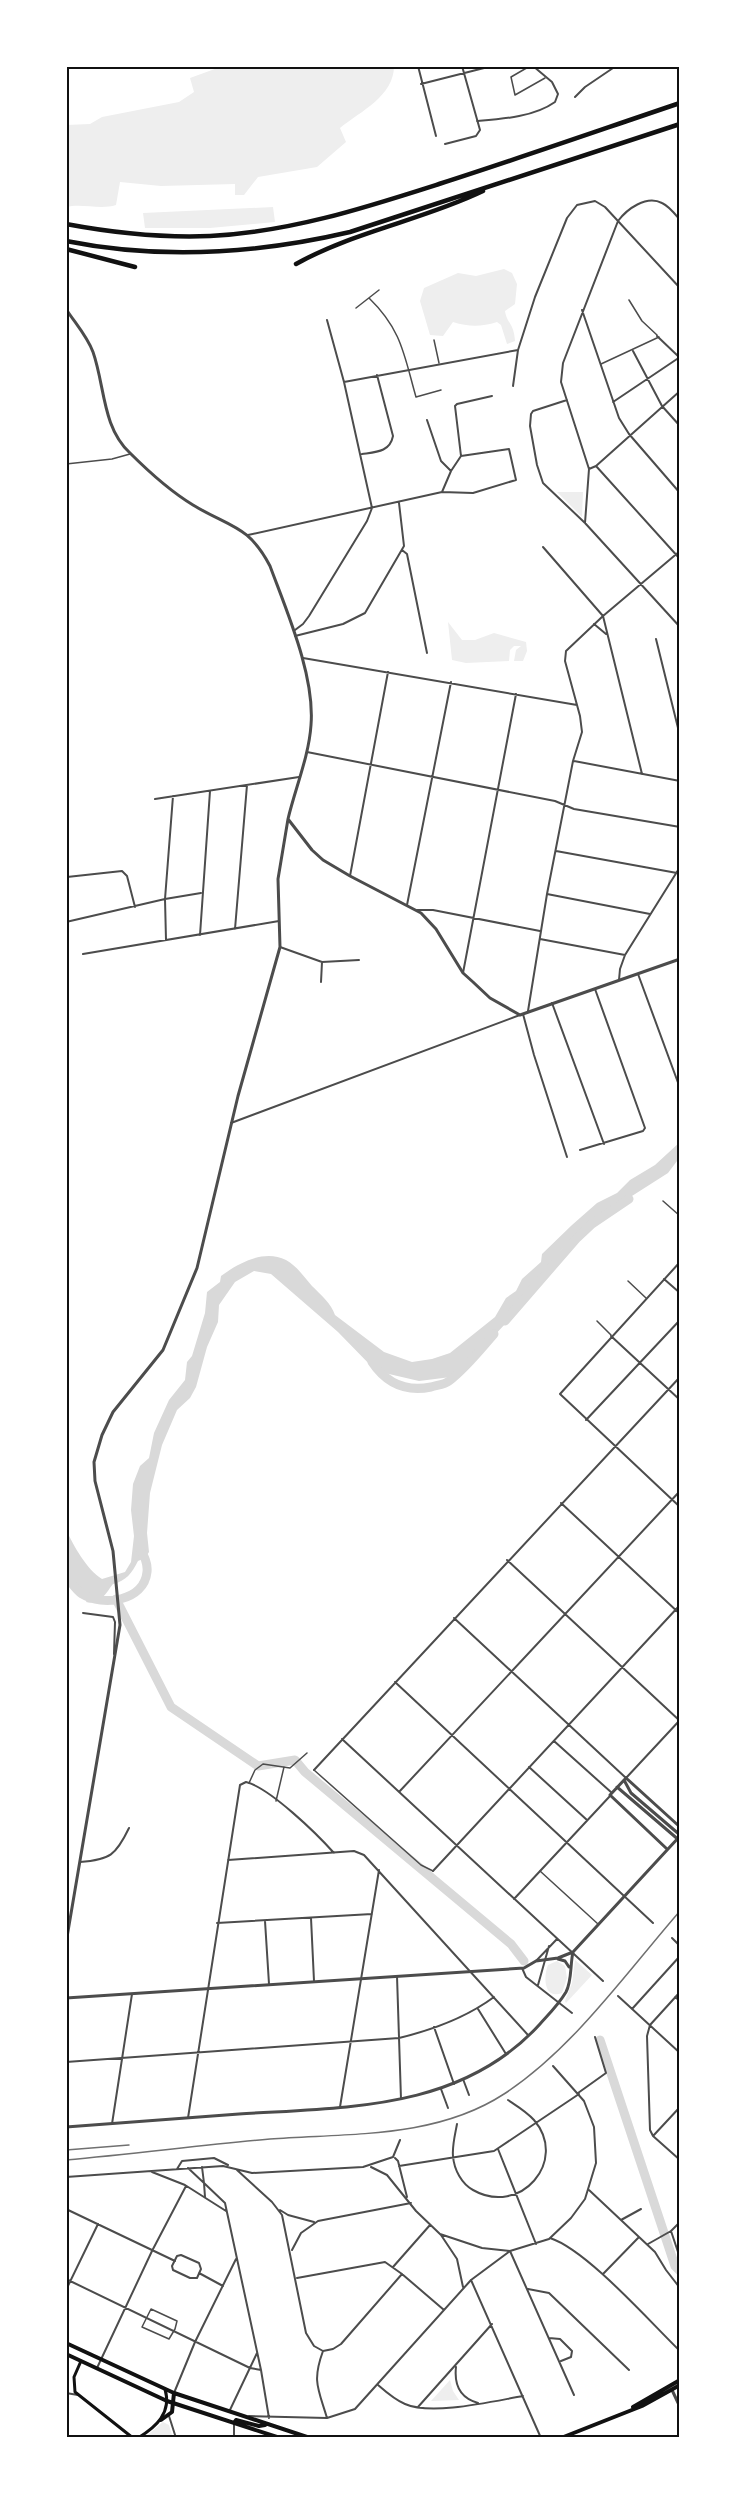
<svg xmlns="http://www.w3.org/2000/svg" width="746" height="2504" font-family="'DejaVu Sans',sans-serif">
<rect width="100%" height="100%" fill="#fff"/>
<!-- green -->
<path fill="#eee" d="M223,66H394C394,96 361,111 340,128L346,142L317,167L258,177L244,195H235V184L161,186L120,182L116,205C100,210 82,203 66,207V125L90,124L102,117L179,102L194,92L190,78Z
M273,207L275,222L210,228H145L143,213Z
M504,269L512,273L517,284L515,304L505,311C507,324 514,323 515,341L507,344L501,325L497,322C481,327 469,327 453,322L443,336L430,335L420,301L424,288L458,273L476,276Z
M557,492H583L582,517Z
M448,622L462,640H475L494,633L526,642L527,651L523,661H514L516,650L521,646H514L510,650L509,661L466,663L452,660Z
M575,1960L592,1975L566,2003L565,2001L572,1983Z
M557,1961L565,1966L567,1978L562,1993C544,2000 543,1977 548,1965Z
M450,2380L453,2391L459,2400L431,2401Z
M163,2422L169,2425L173,2438H144Z"/>
<!-- water -->
<path fill="#d9d9d9" d="M680,1142V1157L668,1173L610,1210L562,1249L519,1302L506,1323L466,1366L451,1377L419,1381L376,1371L338,1332L271,1274L254,1271L235,1282L219,1305L218,1322L207,1347L196,1387L190,1398L177,1410L162,1445L150,1493L147,1533L149,1552L145,1558L138,1561C132,1573 126,1581 113,1584C105,1594 101,1605 86,1602L89,1597L78,1585L66,1581V1530C74,1546 86,1569 102,1579L125,1572L131,1562L134,1536L131,1510L133,1484L140,1466L149,1458L154,1433L169,1400L185,1380L187,1362L192,1356L205,1313L207,1292L220,1282L221,1276C239,1263 264,1249 286,1260C297,1266 304,1277 312,1286C321,1295 331,1303 335,1315L384,1352L412,1362L432,1359L450,1353L495,1317L506,1298L516,1291L522,1279L541,1262L542,1254L572,1225L597,1203L617,1193L630,1180L655,1165Z"/>
<g fill="none" stroke-linecap="round" stroke-linejoin="round">
<!-- river -->
<path stroke="#d9d9d9" stroke-width="9" d="M505,1321L576,1239L592,1224L629,1199
M372,1362C386,1383 406,1392 431,1387C437,1385 444,1385 449,1381C466,1368 480,1350 494,1334
M66,1576C71,1582 76,1590 82,1594C103,1607 144,1601 147,1572C148,1563 144,1556 140,1549
M116,1599L171,1707L258,1766L295,1760L305,1772L511,1944L524,1961
M600,2040L675,2266L680,2271"/>
<!-- service -->
<path stroke="#4c4c4c" stroke-width="1.5" d="M530,66L511,77L515,95L545,78
M369,298C402,330 404,355 416,397L441,390
M629,300L642,321L657,335
M356,308L379,290
M434,340L439,363
M601,364L659,337
M66,464L112,459L130,454
M628,1281L646,1298
M597,1321L611,1335
M314,1770L421,1865L433,1871
M540,1871L598,1924
M151,2309L177,2321L175,2329L169,2339L142,2327Z"/>
<!-- pedestrian -->
<path stroke="#4c4c4c" stroke-width="1.5" d="M663,1201L680,1216
M249,1783L255,1770L263,1764L290,1768L307,1753
M276,1801L284,1767"/>
<!-- minor -->
<path stroke="#4c4c4c" stroke-width="2" d="M418,66L436,136
M421,84L492,66
M575,97L585,87L616,66
M477,121C502,119 534,117 555,102L558,94L552,82L533,66
M445,144L476,136L480,130L462,66
M582,310L619,418L629,434L680,493
M657,336L679,357
M633,351L662,406L680,426
M344,382L518,350
M513,386L518,350L535,297L567,218L577,205L595,201L605,207L680,288
M567,400L533,411L531,414L530,426L537,465L543,483L585,523L680,627
M613,402L680,357
M427,420L441,461L451,471
M362,454C376,452 390,452 393,436L377,375
M596,466L680,391
M589,469L596,466L680,559
M442,492L451,471L461,456L455,406L457,404L492,396
M585,523L589,469L561,382L563,363L618,221C627,209 646,195 662,203C669,206 675,214 680,220
M248,535L442,492L473,493L516,480L509,449L461,456
M543,547L603,616L642,774
M402,550L407,554L427,653
M594,624L606,634
M295,630L303,624L309,616L367,521L372,508L344,382L327,320
M295,636L343,624L365,613L404,546L399,503
M656,639L680,736
M303,658L577,705
M307,752L555,801L574,809L680,827
M574,761L680,781
M155,799L299,777
M556,851L677,873
M350,876L388,672
M67,877L122,871L127,876L135,907
M547,894L650,914
M407,905L451,682
M417,910H433L540,931
M66,922L165,899L201,893
M235,929L247,785
M200,935L210,791
M540,939L625,955
M166,940L165,899L173,796
M280,947L322,962L359,960
M83,954L279,921
M463,973L516,694
M638,974L680,1088
M619,980L620,969L625,955L680,867
M321,982L322,962
M552,1003L604,1144
M528,1011L547,894L573,761L582,732L580,716L565,661L566,651L603,616L680,551
M523,1014L534,1055L567,1157
M231,1123L520,1015
M580,1150L643,1131L645,1128L595,989
M680,1262L560,1394L680,1507
M664,1279L680,1293
M611,1336L680,1400
M586,1420L680,1320
M561,1503L680,1614
M507,1560L680,1721
M83,1613L113,1617L115,1622L114,1654
M454,1618L626,1778L680,1720
M395,1682L653,1923
M342,1739L603,1981
M554,1741L612,1793
M529,1767L587,1820
M314,1770L680,1377
M399,1792L680,1491
M228,1860L354,1851L364,1855L528,2035
M80,1862C110,1860 116,1855 129,1828
M433,1871L680,1605
M514,1899L610,1796
M311,1918L314,1981
M265,1921L269,1984
M217,1923L372,1914
M672,1938L680,1946
M536,1961L557,1939
M522,1968L526,1977L572,2013
M397,1976L401,2099
M538,1985L549,1946
M680,1992L650,2025L647,2036L650,2130L653,2136L680,2160
M618,1996L680,2053
M675,1997L680,2001
M478,2009L506,2054
M632,2009L680,1956
M434,2027L454,2084
M66,2062L399,2038C432,2030 467,2017 494,1997
M463,2079L469,2095
M441,2089L448,2108
M578,2093L606,2073L595,2037
M340,2107L379,1870
M188,2118L240,1785L246,1782C270,1788 317,1834 334,1853
M112,2124L132,1994
M457,2124C455,2135 452,2146 453,2156C454,2170 462,2184 473,2190C520,2217 569,2161 534,2120C527,2112 517,2106 508,2100
M653,2136L680,2107
M498,2149L536,2244
M393,2157L400,2140
M395,2158L398,2161L407,2197
M399,2166L494,2151L579,2094
M202,2167L204,2183L225,2203L261,2370L269,2418
M371,2167L387,2175L416,2211L441,2235L457,2259L463,2287
M188,2168L204,2183L205,2197
M177,2169L182,2161L214,2158L228,2165
M237,2170L272,2202L282,2215L306,2333L314,2346L323,2351
M152,2172L185,2185L226,2211
M66,2177L223,2166L252,2173L363,2167L393,2157
M589,2190L655,2252L666,2270L680,2288
M66,2209L175,2261
M280,2210L288,2215L314,2222
M621,2220L641,2209
M671,2231L680,2258
M440,2234L482,2248L510,2251
M550,2238C587,2250 650,2322 680,2351
M648,2244L671,2231L680,2222
M292,2250L301,2233L318,2221L411,2203
M510,2251L574,2395
M181,2255L199,2263L201,2269L197,2278H190L173,2270L172,2266L177,2256Z
M393,2267L430,2225
M199,2273L223,2286
M603,2274L639,2237
M297,2278L385,2262L402,2274L444,2310
M66,2279L250,2368L261,2370
M471,2280L541,2438
M528,2289L549,2293L629,2370
M66,2290L98,2224
M549,2338L560,2339L572,2351L571,2357L561,2361
M456,2367C454,2385 460,2398 478,2403
M97,2368L152,2251L186,2186
M378,2385C386,2392 395,2400 405,2404C432,2416 494,2401 523,2396
M66,2393L78,2395
M174,2393L195,2342L236,2259
M418,2407L492,2324
M229,2412L257,2353
M169,2416L176,2438
M249,2416L327,2418L355,2409L471,2280L510,2251L549,2239L571,2218L585,2199L596,2163L594,2127L584,2101L553,2066
M327,2418C318,2388 312,2381 323,2351L333,2349L341,2344L402,2274
M234,2423V2438"/>
<!-- tertiary -->
<path stroke="#4c4c4c" stroke-width="3" d="M66,309C75,323 87,336 93,352C105,386 102,427 130,453C149,472 170,491 193,505C229,527 249,525 270,566C287,612 315,676 311,725C309,756 295,789 288,819L312,850L323,860L350,876L421,913L436,929L463,973L473,982L490,998L520,1015L680,959
M624,1780L631,1793L680,1835
M617,1787L680,1841
M667,1849L610,1795L626,1778L680,1827
M66,1943L120,1625L113,1551L95,1481L94,1462L102,1435L113,1412L163,1350L197,1268L238,1096L280,947L278,879L288,819
M558,1959L565,1961L569,1967
M66,1998L524,1968L536,1961L558,1958L573,1952L680,1836
M66,2127C124,2123 181,2118 239,2114C346,2107 461,2111 540,2024C549,2014 559,2004 566,1992C572,1981 570,1965 573,1952
M672,2390L680,2407"/>
<!-- secondary -->
<path stroke="#111" stroke-width="3" d="M81,2361L74,2377L75,2392L133,2438
M138,2438C156,2427 172,2413 165,2389"/>
<!-- primary -->
<path stroke="#111" stroke-width="4" d="M66,2343L174,2393L310,2438
M66,2354L167,2401L280,2438
M633,2407L680,2380
M161,2420L172,2412L174,2393
M234,2423L236,2420L259,2426L265,2425
M561,2438L642,2406L680,2385"/>
<!-- motorway -->
<path stroke="#111" stroke-width="4.5" d="M66,224C114,233 161,238 210,236C290,232 364,208 439,184C520,158 600,130 680,103
M66,241C161,260 256,254 350,232L680,124
M66,249L135,267
M296,264C355,231 423,220 483,191"/>
<!-- rail -->
<path stroke="#707070" stroke-width="1.5" d="M66,2150L129,2145
M66,2160C134,2154 202,2145 270,2139C348,2133 435,2139 504,2094C573,2049 626,1973 680,1911"/>
</g>
<!-- border -->
<rect width="746" height="2504" fill="none" stroke="#ffffff" stroke-width="135"/>
<rect x="68" y="68" width="610" height="2368" fill="none" stroke="#111" stroke-width="2"/>
</svg>
